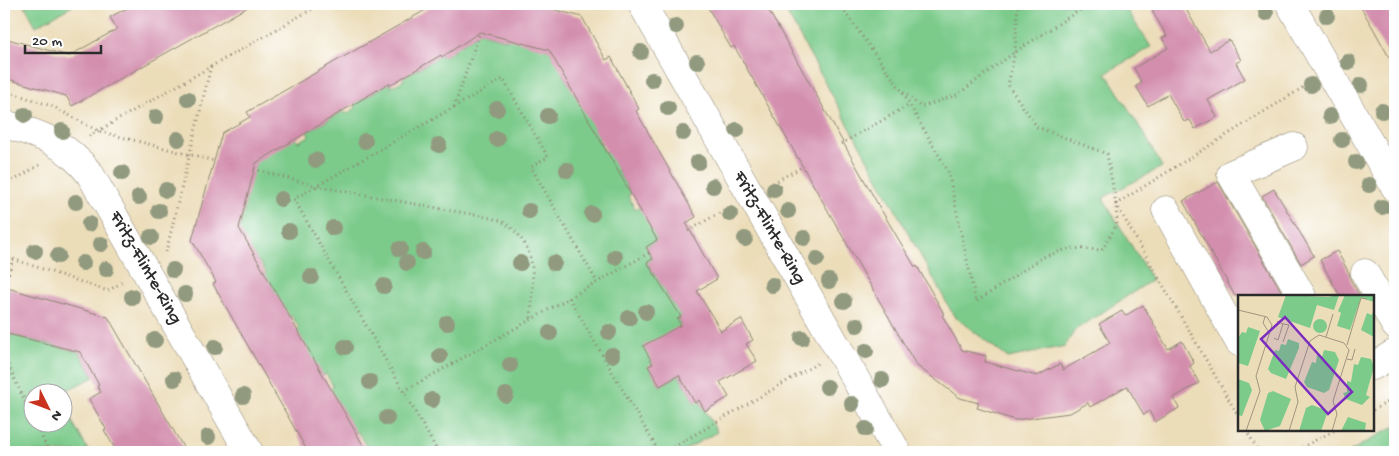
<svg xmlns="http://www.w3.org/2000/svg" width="1399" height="456" font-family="'Gochi Hand',sans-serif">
<rect width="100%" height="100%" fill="#fff"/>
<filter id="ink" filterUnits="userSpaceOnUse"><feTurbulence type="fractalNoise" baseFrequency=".02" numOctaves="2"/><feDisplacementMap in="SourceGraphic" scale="10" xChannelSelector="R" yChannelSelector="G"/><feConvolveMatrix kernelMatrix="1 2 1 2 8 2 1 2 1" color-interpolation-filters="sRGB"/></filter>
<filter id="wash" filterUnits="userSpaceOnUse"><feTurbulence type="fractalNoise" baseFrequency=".0096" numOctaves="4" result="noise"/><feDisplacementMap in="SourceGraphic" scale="20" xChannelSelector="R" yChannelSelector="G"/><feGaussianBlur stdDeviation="1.12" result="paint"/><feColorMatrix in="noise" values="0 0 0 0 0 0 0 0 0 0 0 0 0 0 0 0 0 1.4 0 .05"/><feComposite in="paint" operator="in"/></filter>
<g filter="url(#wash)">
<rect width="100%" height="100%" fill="#ecddb9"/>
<!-- green -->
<path fill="#7ccb8b" stroke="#547b5b" d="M24,4H76L36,26Z
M782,4H1123L1151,47L1106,73L1146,137L1162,167L1103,198L1152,280L1075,330L1065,346L1008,358L954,316Z
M480,32L507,40L508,37L553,51L565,72L562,73L566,80L604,135L598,139L605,152L612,148L617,170L631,194L628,196L635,209L643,204L657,240L646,247L653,259L647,263L655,276L662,272L666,293L673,305L677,302L684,315L677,319L687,337L649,367L660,386L679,375L695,403L699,400L717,432L681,452H363L361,449L366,446L358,432L352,434L327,391L333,386L326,374L319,378C315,357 307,348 293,332L299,328L292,316L286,319L259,276L266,272L259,261L253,265L238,234L245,210L241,209L256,162L295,137L298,142L309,136L307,132L344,111L346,114L356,108L355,104L389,83L391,87L404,80L402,76L411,73L441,55L443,57L454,51L452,46L460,45Z
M4,333L79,352L94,377L61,393L32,394V424H62L63,405L89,452H4Z
M1395,426V452H1349Z"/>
<g id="blocks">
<!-- building -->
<path fill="#d38eae" d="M135,4H253L72,106L66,96L4,78V38L69,56L117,29L110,17Z
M436,4H533L582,17L606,60L611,57L639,109L636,111L696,217L686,223L717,279L697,291L721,331L741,319L753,340L746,344L757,361L720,382L729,397L705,411L699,400L695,403L679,375L660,386L648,366L653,364L643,346L681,325L677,319L681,317L647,262L653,259L646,247L657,240L549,50L480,32L442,57L441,55L390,85L389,83L256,163L239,228L367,452H308L213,284L216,282L192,240L200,211L222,133L250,117L247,112Z
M706,4H765L880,208L915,267L917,266L944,314L942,315L962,350L986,356L985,362L1037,376L1060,364L1063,370L1110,343L1099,324L1122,311L1125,316L1143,305L1168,349L1182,341L1194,363L1190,366L1199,383L1173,398L1179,408L1155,422L1149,411L1144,415L1127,386L1090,407L1088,403L1070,413L1015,420L977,408L979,403L960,398L916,365L734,46L731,48Z
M1165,4H1183L1210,51L1229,40L1241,60L1236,63L1245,79L1208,100L1217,117L1195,129L1190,120L1184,122L1168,94L1148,106L1136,86L1142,83L1134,68L1168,48L1162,38L1167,36L1152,11Z
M1359,4H1395V68L1373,28Z
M1218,182L1284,296H1235L1183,201Z
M1274,189L1314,256L1301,264L1262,196Z
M1337,251L1349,273L1351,281L1360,296H1340L1320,260Z
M4,287L108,317L186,452H117L104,430L106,429L89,399L101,392L97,386L99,385L80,352L4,333Z"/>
</g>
</g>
<g filter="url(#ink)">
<use href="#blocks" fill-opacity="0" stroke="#8c8472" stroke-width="1"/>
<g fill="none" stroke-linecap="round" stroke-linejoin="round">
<defs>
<path id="minor" d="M642,4L897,452
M1290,4L1395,187
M4,124C40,134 66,143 90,174L249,452
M1294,147L1231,174L1302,296
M1166,210L1239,342
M1365,273L1395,325
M1373,366L1395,353"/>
</defs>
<!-- minor casing -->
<use href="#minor" stroke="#8c8472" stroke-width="29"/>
<!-- path -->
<path stroke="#8c8472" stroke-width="3" stroke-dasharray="1 4" stroke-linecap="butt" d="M839,4L901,90L948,171L976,302L1043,257L1070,248L1102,250L1117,224L1116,204L1107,154L1037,127L1008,85L1015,52L1018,4
M4,90L54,107L98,131L214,161
M903,92L921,107L957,95L1015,52L1089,4
M454,107L480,32
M89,136L321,4
M841,144L909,105
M254,169L316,186L481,216C489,218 500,219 506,224C541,248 532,284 531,320
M773,183L802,167
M4,186L41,164
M688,231L728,208
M166,252L211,66
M4,256L108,291L122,282
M4,288L13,259
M569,298L659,452
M4,356L32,417
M404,391L649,253
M1373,410L1395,398
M1239,417L1116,204L1307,85
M36,424L49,452
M1246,430L1259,452
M210,452L217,448
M438,452L294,199L503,79L548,157L531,167L597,282
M665,452L818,363
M1293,452L1335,430"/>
<!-- minor -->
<use href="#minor" stroke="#fff" stroke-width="28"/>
</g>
<!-- trees -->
<g fill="#919a7e">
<circle cx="1266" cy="13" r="8"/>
<circle cx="1327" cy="16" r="8"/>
<circle cx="676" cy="26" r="8"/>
<circle cx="641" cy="52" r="8"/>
<circle cx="697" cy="62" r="8"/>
<circle cx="1348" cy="62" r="8"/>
<circle cx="652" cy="80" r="8"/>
<circle cx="1311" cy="85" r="8"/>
<circle cx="1361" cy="85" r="8"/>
<circle cx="188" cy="99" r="8"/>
<circle cx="668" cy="108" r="8"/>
<circle cx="497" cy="109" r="8"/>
<circle cx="1382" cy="111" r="8"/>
<circle cx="25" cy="115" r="8"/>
<circle cx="548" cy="116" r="8"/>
<circle cx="1330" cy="116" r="8"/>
<circle cx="156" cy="117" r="8"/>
<circle cx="737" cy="130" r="8"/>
<circle cx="62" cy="131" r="8"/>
<circle cx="683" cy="133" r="8"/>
<circle cx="178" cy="139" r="8"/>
<circle cx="497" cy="139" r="8"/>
<circle cx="1342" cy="140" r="8"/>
<circle cx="365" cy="141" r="8"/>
<circle cx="439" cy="145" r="8"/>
<circle cx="316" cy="160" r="8"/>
<circle cx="698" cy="162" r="8"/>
<circle cx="1356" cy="162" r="8"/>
<circle cx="567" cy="170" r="8"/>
<circle cx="122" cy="173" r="8"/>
<circle cx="1369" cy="185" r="8"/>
<circle cx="713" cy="186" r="8"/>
<circle cx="166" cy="190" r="8"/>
<circle cx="774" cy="190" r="8"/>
<circle cx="139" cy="197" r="8"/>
<circle cx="281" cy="199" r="8"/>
<circle cx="76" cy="202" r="8"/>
<circle cx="1382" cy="207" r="8"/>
<circle cx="159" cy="211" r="8"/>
<circle cx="529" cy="211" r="8"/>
<circle cx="788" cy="211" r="8"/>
<circle cx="592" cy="214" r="8"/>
<circle cx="730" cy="214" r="8"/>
<circle cx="89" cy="224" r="8"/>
<circle cx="333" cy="228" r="8"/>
<circle cx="289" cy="231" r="8"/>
<circle cx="151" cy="237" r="8"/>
<circle cx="804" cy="238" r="8"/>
<circle cx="745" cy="239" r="8"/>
<circle cx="101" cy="244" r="8"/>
<circle cx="400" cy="249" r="8"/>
<circle cx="35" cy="251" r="8"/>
<circle cx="423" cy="252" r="8"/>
<circle cx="58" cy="256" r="8"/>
<circle cx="615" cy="257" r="8"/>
<circle cx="817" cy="259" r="8"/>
<circle cx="83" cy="263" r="8"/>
<circle cx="407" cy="263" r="8"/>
<circle cx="520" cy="263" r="8"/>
<circle cx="554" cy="263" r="8"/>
<circle cx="106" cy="269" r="8"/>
<circle cx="173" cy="270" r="8"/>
<circle cx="311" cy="277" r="8"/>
<circle cx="829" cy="281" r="8"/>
<circle cx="772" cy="285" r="8"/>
<circle cx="384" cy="286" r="8"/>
<circle cx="185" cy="294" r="8"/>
<circle cx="132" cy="297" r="8"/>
<circle cx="844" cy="301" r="8"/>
<circle cx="646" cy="312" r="8"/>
<circle cx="629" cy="318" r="8"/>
<circle cx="447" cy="323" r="8"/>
<circle cx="857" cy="325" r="8"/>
<circle cx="609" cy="332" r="8"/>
<circle cx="550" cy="333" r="8"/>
<circle cx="802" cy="338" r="8"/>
<circle cx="155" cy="340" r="8"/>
<circle cx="215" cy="347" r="8"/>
<circle cx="345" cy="347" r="8"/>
<circle cx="866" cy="351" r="8"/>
<circle cx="612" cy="355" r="8"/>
<circle cx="440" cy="356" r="8"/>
<circle cx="510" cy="365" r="8"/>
<circle cx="174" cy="379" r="8"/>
<circle cx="882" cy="380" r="8"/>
<circle cx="370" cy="382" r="8"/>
<circle cx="827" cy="387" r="8"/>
<circle cx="506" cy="395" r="8"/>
<circle cx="243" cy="396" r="8"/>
<circle cx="432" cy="400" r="8"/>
<circle cx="852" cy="404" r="8"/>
<circle cx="387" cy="418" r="8"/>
<circle cx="866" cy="429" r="8"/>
<circle cx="208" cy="437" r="8"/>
</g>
</g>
<g text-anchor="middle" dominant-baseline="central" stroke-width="4" stroke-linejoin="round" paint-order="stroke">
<!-- street labels -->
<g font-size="19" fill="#2b2b2b" stroke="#fff">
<text transform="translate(769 228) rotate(60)">Fritz-Flinte-Ring</text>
<text transform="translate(145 268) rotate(60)">Fritz-Flinte-Ring</text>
</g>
</g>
<!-- overview -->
<g transform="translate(1238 295)">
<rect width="136" height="136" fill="#ecddb9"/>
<path d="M48,0L90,2L101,0L96,15L79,10L72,33L40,22ZM107,0H136V7L123,3L112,35L99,31L103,18L100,16ZM136,11V42L123,35L129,18L134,20ZM75 31a7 7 0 1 1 14 0a7 7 0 1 1-14 0ZM10,32L22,36L10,71L0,68V43L4,37L8,38ZM50,44L61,48V53L48,84L33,78L30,74L37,55L41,56L43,49L48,50ZM86,55L97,57L101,65L91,95L86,98L69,92L66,87L74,67L78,68L79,60L84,62ZM123,62L133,64L136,72L128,100L132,102L124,110L108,104L105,98L109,97V86L113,87L116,69L120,70ZM0,84L11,88L14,95L4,121L0,120ZM35,96L53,104L42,131L27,136L22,125L30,98ZM74,110L90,116L83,136H61L68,113ZM110,122L128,128L127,136H103Z" fill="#7ccb8b"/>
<path fill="none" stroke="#9f9680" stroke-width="1" d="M0,15L29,22L34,30L18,81L22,96L8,136M27,22L25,28L32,39M88,42L95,19M36,43L40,45L45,29L39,26M45,47L51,30L45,29M109,50L123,3L129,4M109,64L114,65L117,54M51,136L60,107L57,92L72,46L81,40L106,48L111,55L95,106L99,119L94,136"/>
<path fill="#7b2cbf" fill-opacity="0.15" stroke="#7b2cbf" stroke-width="2.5" d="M47,22L114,97L90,119L23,44Z"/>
<rect width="136" height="136" fill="none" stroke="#2b2b2b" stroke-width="2.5"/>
</g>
<!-- margin -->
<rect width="1399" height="456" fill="none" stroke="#fff" stroke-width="20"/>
<!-- north arrow -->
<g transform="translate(48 408) rotate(132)"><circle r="24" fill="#ffffff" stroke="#aaaaaa"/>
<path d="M0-4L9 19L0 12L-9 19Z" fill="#c8321e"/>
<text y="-8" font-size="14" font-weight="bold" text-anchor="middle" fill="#2b2b2b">N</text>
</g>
<!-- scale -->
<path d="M25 45v8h76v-8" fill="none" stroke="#2b2b2b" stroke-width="2.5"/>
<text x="32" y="45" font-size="15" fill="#2b2b2b" stroke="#ffffff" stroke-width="4" paint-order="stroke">20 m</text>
</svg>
